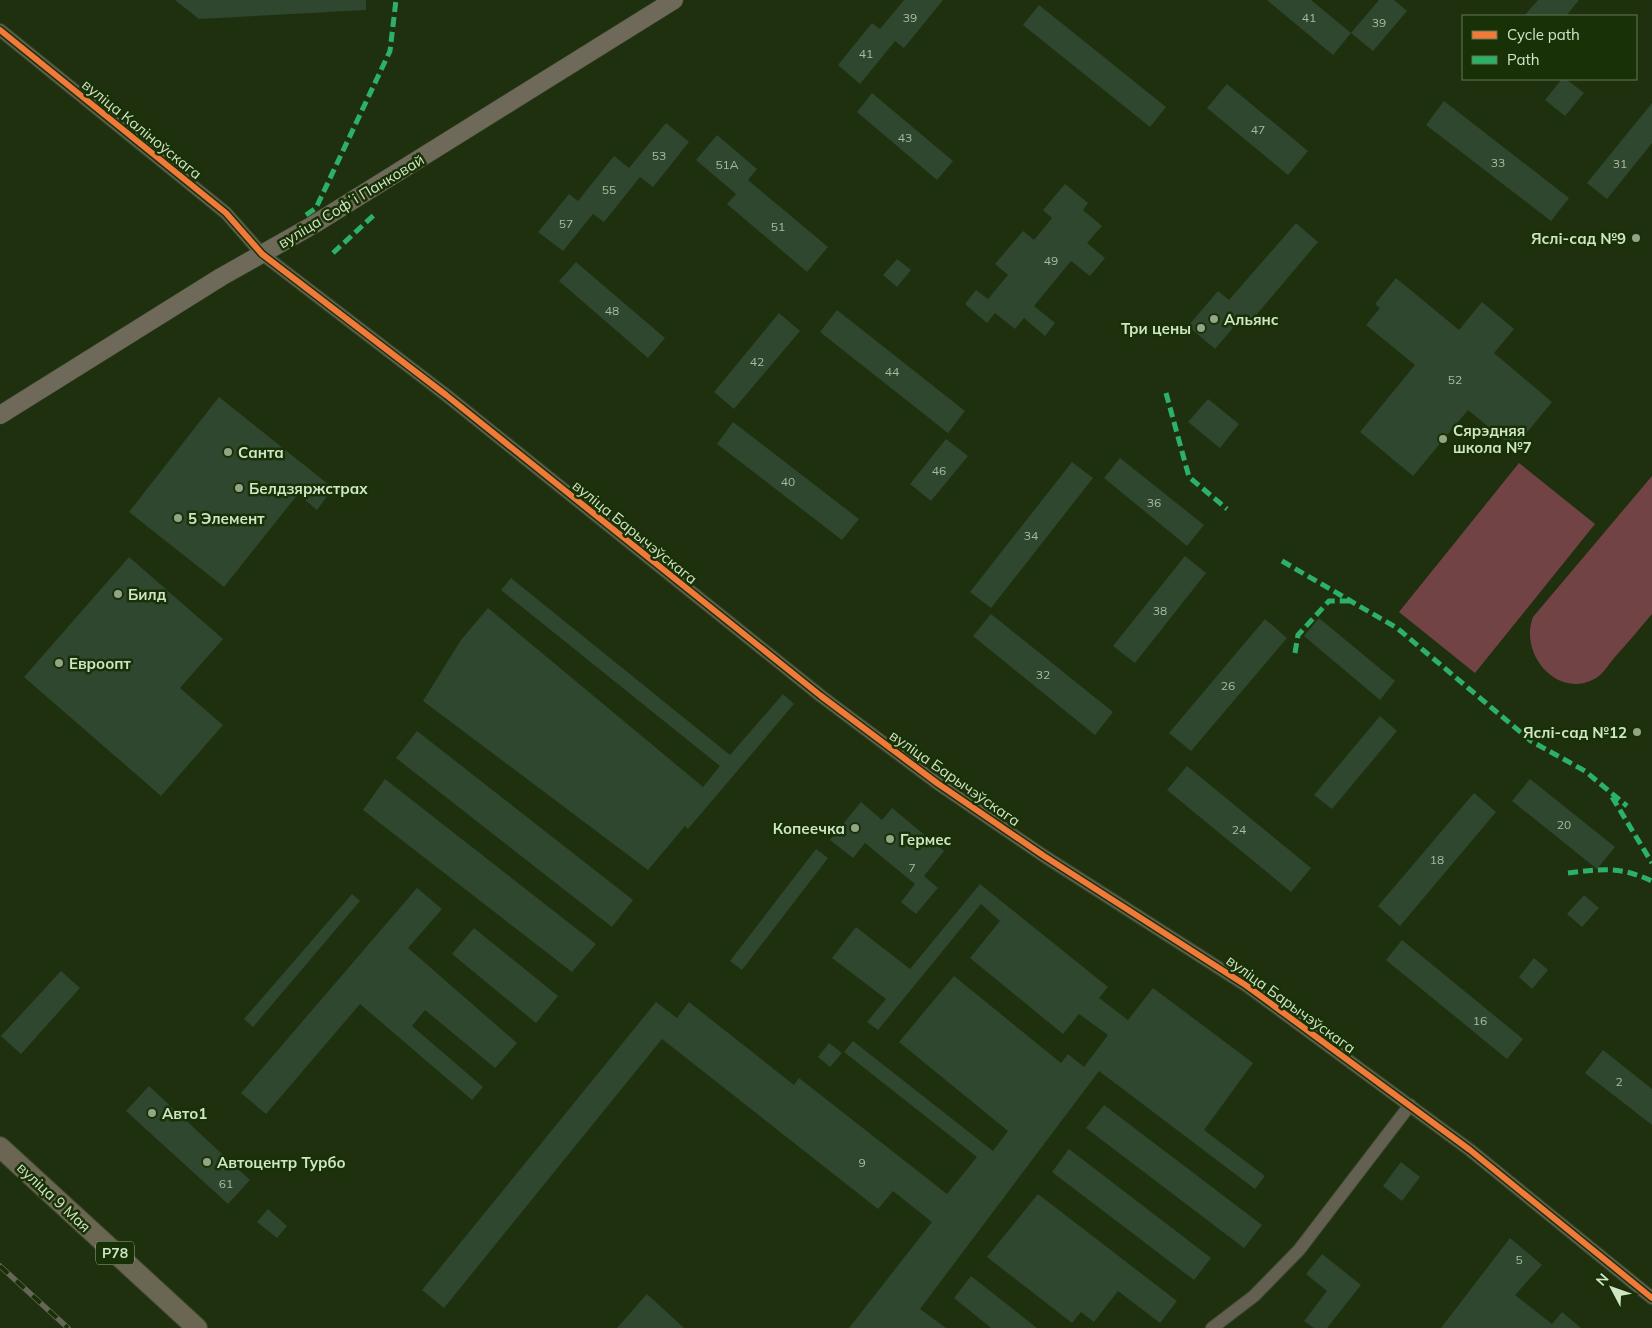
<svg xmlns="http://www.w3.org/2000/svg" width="1652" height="1328" font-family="Mulish,sans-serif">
<rect width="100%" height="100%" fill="#1f300f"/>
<!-- green -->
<path fill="#714344" d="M1519,463L1595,524L1475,673L1399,612Z
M1652,476V614C1639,629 1627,644 1614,658C1609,664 1604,672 1599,676C1561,703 1518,656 1533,617Z"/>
<!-- building -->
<path fill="#2e472e" d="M175,0H366V10L199,19Z
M904,0H943L904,48L895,41L860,84L838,65L872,23L880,29Z
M1267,0H1311L1351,33L1333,55Z
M1379,0H1394L1407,11L1373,51L1351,33Z
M1538,0H1579L1566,16H1524Z
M1039,5L1166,107L1150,127L1023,25Z
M1562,79H1566L1584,93L1565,116L1545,100Z
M1227,84L1308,151L1288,175L1207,108Z
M872,93L953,161L937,180L857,112Z
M1444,101L1569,198L1551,221L1426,125Z
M1652,103V143L1607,199L1587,183Z
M666,123L689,142L653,187L640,177L604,222L593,214L563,251L538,232L569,194L578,201L614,156L629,168Z
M717,135L757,169L748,180L828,247L807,272L727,204L736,194L696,160Z
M1065,184L1088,203L1083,210L1102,226L1087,243L1105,258L1090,276L1071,261L1034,306L1055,323L1045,336L1024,318L1015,329L995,313L987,323L965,304L976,290L988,299L1008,275L995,264L1023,231L1034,240L1052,218L1043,210Z
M1296,223L1318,242L1252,320L1245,314L1215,349L1188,326L1218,291L1229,300Z
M897,259L911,270L897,287L883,275Z
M576,262L665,338L648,358L559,281Z
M1396,278L1459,330L1482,302L1514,329L1494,353L1552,402L1514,448L1468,410L1413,476L1360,432L1415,365L1366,325L1380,308L1375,304Z
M837,310L965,411L948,433L820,332Z
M779,313L800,331L734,409L714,392Z
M219,397L333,488L317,510L298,494L224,587L129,512Z
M1208,399L1239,424L1220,448L1188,422Z
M733,422L859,519L842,540L717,444Z
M946,439L968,456L931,501L910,484Z
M1120,458L1204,525L1187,546L1104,478Z
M1072,462L1093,478L991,608L970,592Z
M1185,556L1206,573L1135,663L1113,646Z
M129,557L223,639L180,688L223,725L161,796L24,677Z
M511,578L730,755L783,694L794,704L688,829L685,826L648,870L423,701L461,640L488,608L703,787L720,766L501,590Z
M991,614L1113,712L1095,735L973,636Z
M1319,618L1395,681L1380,700L1304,636Z
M1265,619L1287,638L1191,751L1169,733Z
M1380,716L1397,731L1332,809L1314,795Z
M417,731L633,900L612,927L396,758Z
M1187,766L1311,868L1291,892L1167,790Z
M385,779L596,944L572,972L363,810Z
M1530,779L1615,847L1597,869L1512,801Z
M1474,793L1496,812L1400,926L1378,906Z
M861,802L882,820L892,808L944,851L924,876L938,888L916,914L901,902L915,884L865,843L853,858L830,840Z
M816,849L828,858L742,970L730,961Z
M980,884L1108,987L1099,998L1128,1020L1153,988L1253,1063L1204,1130L1265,1176L1255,1189L1099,1071L920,1309L946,1328H849L932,1222L893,1191L878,1209L662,1039L444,1308L422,1290L656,1002L677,1018L689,1002L794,1085L799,1078L947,1194L977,1157L844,1052L853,1041L993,1151L1008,1131L899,1042L954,976L1061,1063L1068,1054L1084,1067L1108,1035L1079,1014L1063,1034L970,958L1000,921L981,904L878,1030L867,1022L886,999L832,958L856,927L910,969Z
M417,888L442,909L408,948L517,1043L495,1068L425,1010L412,1026L483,1087L472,1100L360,1004L266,1114L241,1093Z
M352,894L360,901L253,1027L244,1019Z
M1584,895L1599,908L1582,927L1567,914Z
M474,928L558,996L536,1023L452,954Z
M1402,940L1523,1039L1507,1059L1386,960Z
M1534,958L1548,970L1532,989L1519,977Z
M61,971L80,988L21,1054L1,1036Z
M829,1043L842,1053L830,1067L818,1057Z
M1603,1050L1652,1089V1125L1585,1073Z
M149,1086L250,1180L228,1204L126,1111Z
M1104,1105L1262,1225L1244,1248L1086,1128Z
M1069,1149L1211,1258L1194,1280L1052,1172Z
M1401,1162L1420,1177L1402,1201L1383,1186Z
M1038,1194L1177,1301L1160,1323L1118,1291L1094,1322L1081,1312L1072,1323L987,1257Z
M268,1209L287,1226L277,1238L257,1222Z
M1510,1238L1542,1265L1515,1295L1552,1324L1562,1312L1581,1328H1441Z
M1322,1254L1361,1285L1327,1328H1314L1304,1321L1327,1291L1306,1274Z
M971,1276L1037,1328H991L954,1298Z
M647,1294L684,1328H617Z"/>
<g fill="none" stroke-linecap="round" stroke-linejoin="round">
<defs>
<path id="minor" d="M0,30L226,213L262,254L446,395L821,696L937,783L1044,856L1247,986L1470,1150L1652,1298
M1212,1328L1254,1296L1299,1250L1410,1105"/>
<path id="secondary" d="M0,415L221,277L313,225L674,0"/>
<path id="primary" d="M0,1147L197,1328"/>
</defs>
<!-- minor casing -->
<use href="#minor" stroke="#3b4a2f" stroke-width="14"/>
<!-- secondary casing -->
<use href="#secondary" stroke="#3b4a2f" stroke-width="19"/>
<!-- primary casing -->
<use href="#primary" stroke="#3b4a2f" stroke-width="22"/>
<!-- minor -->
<use href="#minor" stroke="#635f51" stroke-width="12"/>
<!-- secondary -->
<use href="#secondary" stroke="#6e6959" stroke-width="18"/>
<!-- primary -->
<use href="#primary" stroke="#6a6652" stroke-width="20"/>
<defs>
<path id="rail" d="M0,1266L68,1328"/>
</defs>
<!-- rail casing -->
<use href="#rail" stroke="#656656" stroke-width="5.5"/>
<!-- rail -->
<use href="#rail" stroke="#193106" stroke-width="4" stroke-dasharray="11" stroke-linecap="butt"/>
<!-- quiet -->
<path stroke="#2db169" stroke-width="5" stroke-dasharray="10 5" stroke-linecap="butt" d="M306,215L316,208L390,51L396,0
M333,253L375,214
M1166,393L1189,477L1227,509
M1282,561L1397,628L1531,741L1585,771L1627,806
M1295,653L1298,635L1329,601H1350
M1612,797L1652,863
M1568,873C1603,869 1619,866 1652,881"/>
<defs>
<path id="cycleway" d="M0,30L226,213L262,254L446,395L821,696L937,783L1044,856L1247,986L1470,1150L1652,1298"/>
</defs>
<!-- cycleway casing -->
<use href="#cycleway" stroke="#193106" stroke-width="9"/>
<!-- cycleway -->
<use href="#cycleway" stroke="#f17a3a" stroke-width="6"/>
</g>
<!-- markers -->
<g fill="#92a586" stroke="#193106" stroke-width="2">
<circle cx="1636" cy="238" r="5"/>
<circle cx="1214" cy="319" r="5"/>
<circle cx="1201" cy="328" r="5"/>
<circle cx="1443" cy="439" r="5"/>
<circle cx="228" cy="452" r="5"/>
<circle cx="239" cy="488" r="5"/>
<circle cx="178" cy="518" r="5"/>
<circle cx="118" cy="594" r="5"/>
<circle cx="59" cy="663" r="5"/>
<circle cx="1637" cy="732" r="5"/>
<circle cx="855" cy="828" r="5"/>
<circle cx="890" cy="839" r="5"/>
<circle cx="152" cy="1113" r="5"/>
<circle cx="207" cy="1162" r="5"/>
</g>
<g text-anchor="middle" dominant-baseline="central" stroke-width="5" stroke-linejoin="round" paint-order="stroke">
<!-- number labels -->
<g font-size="12" fill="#a8bda0">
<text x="910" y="17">39</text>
<text x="1309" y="17">41</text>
<text x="1379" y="22">39</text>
<text x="866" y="53">41</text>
<text x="1258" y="129">47</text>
<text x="905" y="137">43</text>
<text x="659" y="155">53</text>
<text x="1498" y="162">33</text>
<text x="1620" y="163">31</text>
<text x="727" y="164">51А</text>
<text x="609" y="189">55</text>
<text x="566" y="223">57</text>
<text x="778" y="226">51</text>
<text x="1051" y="260">49</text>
<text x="612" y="310">48</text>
<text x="757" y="361">42</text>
<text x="892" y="371">44</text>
<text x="1455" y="379">52</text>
<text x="939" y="470">46</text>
<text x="788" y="481">40</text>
<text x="1154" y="502">36</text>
<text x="1031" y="535">34</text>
<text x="1160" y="610">38</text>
<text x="1043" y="674">32</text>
<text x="1228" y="685">26</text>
<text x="1564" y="824">20</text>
<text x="1239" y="829">24</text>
<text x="1437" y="859">18</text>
<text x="912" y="867">7</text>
<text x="1480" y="1020">16</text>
<text x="1619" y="1081">2</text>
<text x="862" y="1162">9</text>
<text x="226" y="1183">61</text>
<text x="1519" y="1259">5</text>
</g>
<!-- shield labels -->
<rect fill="#193106" stroke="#99ae8c" stroke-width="1" x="96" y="1241.5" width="38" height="23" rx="4"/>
<g font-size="14" font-weight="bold" fill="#d0e4c6">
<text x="115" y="1253">Р78</text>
</g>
<!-- street labels -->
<g font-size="15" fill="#d0e4c6" stroke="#193106">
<text transform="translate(142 129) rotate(39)">вуліца Каліноўскага</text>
<text transform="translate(351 201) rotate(-31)">вуліца Софʼі Панковай</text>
<text transform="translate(635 532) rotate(39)">вуліца Барычэўскага</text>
<text transform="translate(955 778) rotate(35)">вуліца Барычэўскага</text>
<text transform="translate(1291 1004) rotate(36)">вуліца Барычэўскага</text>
<text transform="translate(54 1197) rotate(43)">вуліца 9 Мая</text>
</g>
<!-- poi labels -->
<g font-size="15" font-weight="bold" fill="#d0e4c6" stroke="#193106" text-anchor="start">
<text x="1626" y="238" text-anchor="end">Яслі-сад №9</text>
<text x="1224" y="319">Альянс</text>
<text x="1191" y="328" text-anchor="end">Три цены</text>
<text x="1453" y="430">Сярэдняя<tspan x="1453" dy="17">школа №7</tspan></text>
<text x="238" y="452">Санта</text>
<text x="249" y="488">Белдзяржстрах</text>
<text x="188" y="518">5 Элемент</text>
<text x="128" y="594">Билд</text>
<text x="69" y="663">Евроопт</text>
<text x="1627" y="732" text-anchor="end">Яслі-сад №12</text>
<text x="845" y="828" text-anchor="end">Копеечка</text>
<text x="900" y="839">Гермес</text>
<text x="162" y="1113">Авто1</text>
<text x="217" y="1162">Автоцентр Турбо</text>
</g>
</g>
<!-- legend -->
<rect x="1462" y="15" width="175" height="65" fill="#193106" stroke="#627953"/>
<rect x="1472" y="31" width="25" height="8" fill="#f17a3a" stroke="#627953"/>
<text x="1507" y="40" font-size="15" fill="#d0e4c6">Cycle path</text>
<rect x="1472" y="56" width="25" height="8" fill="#2db169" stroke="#627953"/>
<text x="1507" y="65" font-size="15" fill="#d0e4c6">Path</text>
<!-- north arrow -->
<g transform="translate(1612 1288) rotate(311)" stroke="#193106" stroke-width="4" paint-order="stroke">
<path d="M0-4L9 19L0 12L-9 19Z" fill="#d0e4c6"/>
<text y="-8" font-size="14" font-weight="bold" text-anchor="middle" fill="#d0e4c6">N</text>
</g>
</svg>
